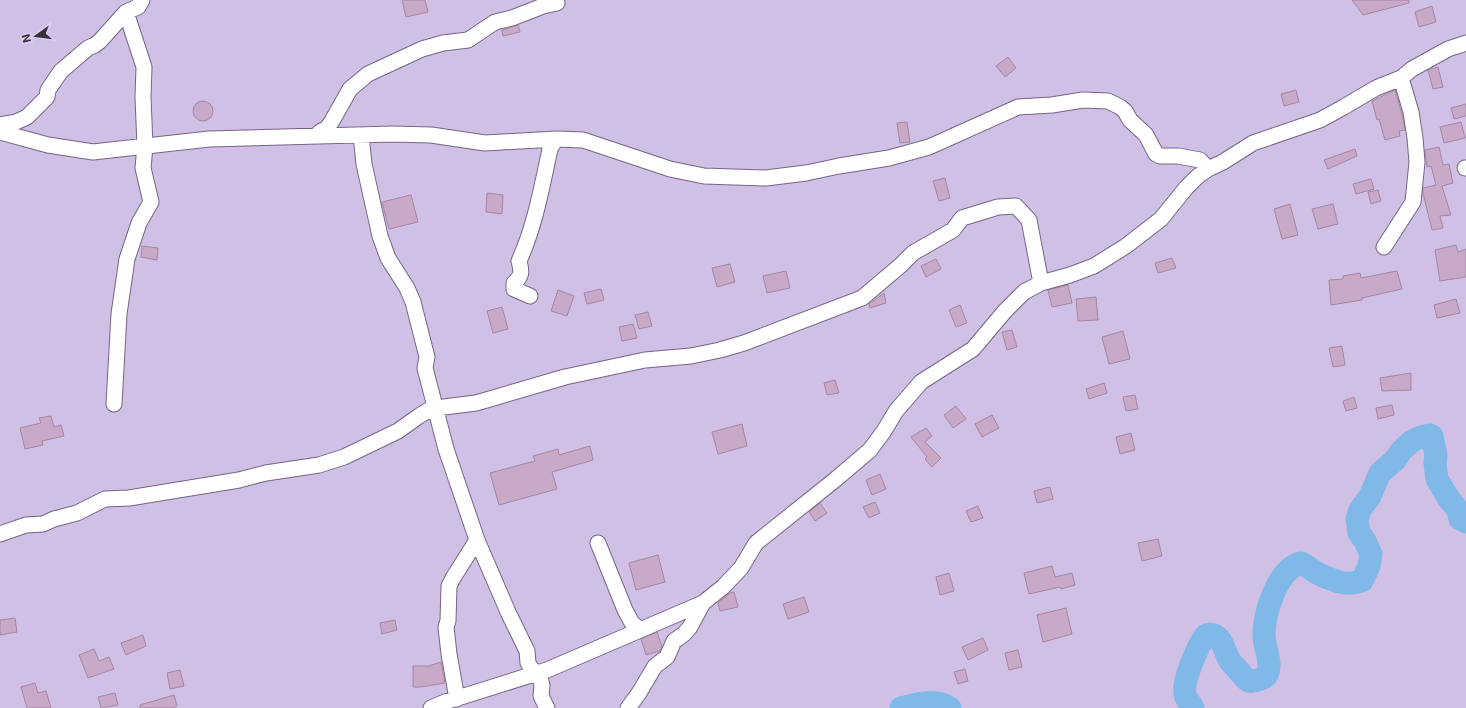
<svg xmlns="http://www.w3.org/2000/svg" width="1466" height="708" font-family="Inter,sans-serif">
<rect width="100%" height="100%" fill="#d1c0e5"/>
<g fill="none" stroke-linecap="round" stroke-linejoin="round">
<!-- river -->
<path stroke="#80b8e8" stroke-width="23" d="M901,708C916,704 936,698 950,708
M1193,708C1191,703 1186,700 1185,694C1182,682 1198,645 1206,635C1222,630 1224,652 1230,661C1232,664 1236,667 1238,670C1248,681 1247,685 1263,678C1268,676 1269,670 1269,665C1269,655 1264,645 1264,635C1264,614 1277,569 1301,563C1306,565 1309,568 1314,571C1319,575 1339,583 1346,583C1351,584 1357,582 1362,581L1369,566L1371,554L1365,541L1359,533L1357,519L1360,510L1370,496L1380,473L1395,460L1401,451L1412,441L1421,437L1430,435L1432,436L1436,455L1435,463L1437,479L1449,499L1458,510L1460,519L1466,522"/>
</g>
<!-- building -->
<path fill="#c8a9c8" stroke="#a487a4" d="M402,0H425L428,12L406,17Z
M1352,0H1409V3L1363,15Z
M1432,6L1436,22L1419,27L1415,12Z
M518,25L520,32L503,36L502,30Z
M1008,57L1016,68L1005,77L996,66Z
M1438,67L1443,87L1433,89L1428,70Z
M1296,90L1299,102L1284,106L1281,94Z
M1395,90L1402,114L1405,130L1399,131L1400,136L1385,140L1379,119L1377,120L1372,101Z
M193 111a10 10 0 1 1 20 0a10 10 0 1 1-20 0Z
M1466,104V116L1454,119L1451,108Z
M907,122L910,142L900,143L897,123Z
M1461,122L1465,138L1444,143L1440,127Z
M1439,147L1443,165L1449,164L1453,183L1442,186L1451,215L1440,216L1443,228L1432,230L1423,193V188L1436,185L1431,166L1427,167L1425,150Z
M1355,149L1357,156L1328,169L1324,160Z
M945,178L950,198L939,201L933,181Z
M1371,179L1374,189L1356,194L1353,184Z
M1378,190L1381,201L1371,204L1368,192Z
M487,193L503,195L502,214L486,212Z
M411,195L418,222L389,229L382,202Z
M1290,204L1298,235L1282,239L1274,209Z
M1333,204L1338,224L1318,229L1312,209Z
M1456,245L1458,252L1466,249V277L1440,281L1435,250Z
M142,246L158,248L157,260L141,257Z
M1172,258L1176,268L1158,273L1155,263Z
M936,259L941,269L926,277L921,266Z
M730,264L735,282L717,287L712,268Z
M786,271L790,288L767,293L763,276Z
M1397,271L1402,289L1362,298V300L1331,305L1329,280L1343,279V276L1360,273L1361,278Z
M1068,285L1072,303L1052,307L1048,290Z
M601,289L604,300L587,304L584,293Z
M558,290L574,296L567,316L551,311Z
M884,293L886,303L870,308L869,304Z
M1096,297L1098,320L1078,321L1076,299Z
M1456,299L1460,313L1437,318L1434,305Z
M960,305L967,323L956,327L949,310Z
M502,307L508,329L493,333L487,311Z
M648,312L652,326L639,329L635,315Z
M633,324L637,338L622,341L619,327Z
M1012,330L1017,347L1007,350L1002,332Z
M1123,331L1130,359L1109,364L1102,337Z
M1342,346L1345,365L1333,367L1329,348Z
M1411,373V390L1382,391L1380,378Z
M835,380L839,393L827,395L824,383Z
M1104,383L1107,393L1089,399L1086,389Z
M1135,395L1138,409L1126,411L1123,397Z
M1354,397L1357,408L1346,411L1343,401Z
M1392,405L1394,415L1378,419L1376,408Z
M956,406L966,419L953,428L944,415Z
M992,415L999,428L982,437L975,424Z
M51,416L54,427L61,425L64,436L42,441L43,445L25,449L20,428L41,423L39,418Z
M742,424L747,446L718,454L712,432Z
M926,428L932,436L925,442L941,458L932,467L925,459L927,457L911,437Z
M1131,433L1135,450L1120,454L1116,437Z
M590,446L593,460L552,472L557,489L499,505L490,473L535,461L533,456L558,449L559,455Z
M880,474L886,489L872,495L866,480Z
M1050,487L1053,499L1037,503L1034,491Z
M875,502L880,513L869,518L863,507Z
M820,503L827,513L815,521L809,512Z
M978,506L983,518L971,522L966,511Z
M1158,539L1162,556L1142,561L1138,543Z
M658,555L665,582L636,590L629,563Z
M1052,566L1055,577L1072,573L1075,585L1061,589L1060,587L1029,594L1024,573Z
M949,573L954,591L940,595L936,577Z
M734,592L738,607L720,611L718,603L730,593Z
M804,597L809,612L788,619L783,604Z
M1066,608L1072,634L1043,642L1037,615Z
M15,618L17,632L0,635V620Z
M395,620L397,630L382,634L380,623Z
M657,632L662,647L660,651L646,655L641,639Z
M143,635L146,646L126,655L121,643Z
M983,638L988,650L968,660L962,647Z
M94,649L99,661L109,657L114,669L88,678L79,655Z
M1018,650L1022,667L1009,670L1005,653Z
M441,662L445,683L421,687H413V666H429Z
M965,669L968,681L958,684L954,672Z
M180,670L184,686L170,689L167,673Z
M35,683L38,693L46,691L51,708H27L21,687Z
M115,693L118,705L101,708L98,697Z
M174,695L177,706L172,708H140V705Z"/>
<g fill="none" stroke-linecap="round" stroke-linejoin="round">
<defs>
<path id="street" d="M0,125L16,122L27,117L47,97L48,90L61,71L88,48L95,45L100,41L126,12L138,7L142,0
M0,132L48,145L93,152L209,139L393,134L431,135L485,143L556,139L583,140L670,169L704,176L766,178L806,173L839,166L889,158L929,147L1018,107L1052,105L1083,100L1108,101L1120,107L1125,111L1130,120L1146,135L1156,154L1160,156H1178L1200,160L1208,169
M361,135L364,164L380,236L388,258L407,288L413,302L427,357L425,368L446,449L477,540L508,612L527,651L528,663L531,668L540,676L542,686L541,696L547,708
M316,136L320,132L327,128L332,121L350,89L368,74L422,49L443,43L468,40L495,22L512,18L543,6L557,3
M1465,168H1466
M1384,247L1413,202L1417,162L1415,138L1411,112L1401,78
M530,296L514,289V283C522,276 522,272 519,261C535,226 542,186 550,149L556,139
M114,404L119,314L127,259L139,223L151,202L143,168L145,146L143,97L144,67L126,12
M0,534L26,525L43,524L54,519L77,513L105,499L129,498L239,480L266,473L319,465L344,457L398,431L419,416L429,410L436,408L476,403L565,377L645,360L691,356L720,350L744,343L862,298L901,265L913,253L953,230L962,218L998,207L1016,206L1029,220L1041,283
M598,543L625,610L632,623L640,630
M457,699L449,654L446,627L448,621L449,586L453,578L477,540
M431,708L445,702L547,670L703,603L723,587L741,568L756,543L836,479L870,450L884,431L896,411L921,382L973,349L1005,311L1024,292L1041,283L1070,275L1094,266L1126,246L1161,219L1186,188L1197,177L1208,169L1223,162L1253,143L1320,120L1342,108L1376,88L1401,78L1412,69L1448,49L1466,43
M628,708L639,693L655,666L667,657L674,641L684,634L690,627L703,603"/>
</defs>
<!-- street casing -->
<use href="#street" stroke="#756587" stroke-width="17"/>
<!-- street -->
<use href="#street" stroke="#fff" stroke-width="15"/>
</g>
<!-- north arrow -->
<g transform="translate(36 36) rotate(256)" stroke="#decdf3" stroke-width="3" paint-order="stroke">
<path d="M0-3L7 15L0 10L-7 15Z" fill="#362f3e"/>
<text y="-6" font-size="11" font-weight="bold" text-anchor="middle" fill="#362f3e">N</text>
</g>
</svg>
